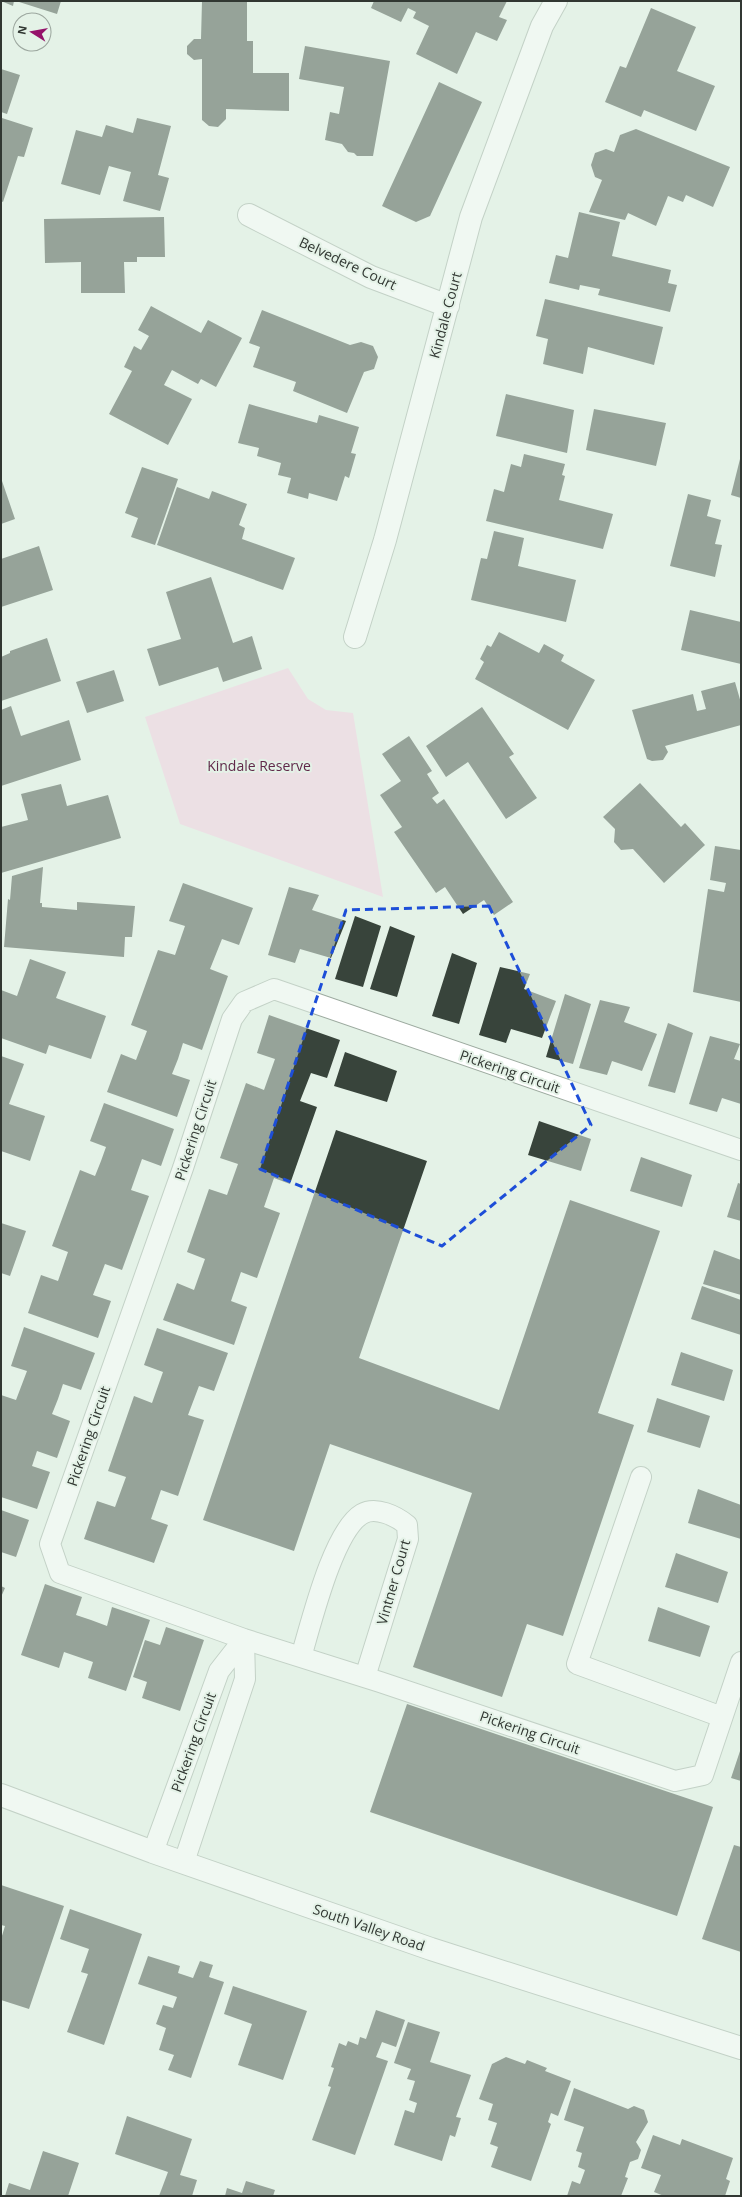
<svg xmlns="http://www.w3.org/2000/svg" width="742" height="2197" font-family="'Open Sans',sans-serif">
<rect width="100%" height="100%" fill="#e4f2e7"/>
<!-- green -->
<path fill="#f6cae1" d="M288,668L308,699L326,710L353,713L383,897L180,824L145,717Z"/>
<!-- building -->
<path fill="#38443b" d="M1,1H14L13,6Z
M16,1H61L57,14Z
M202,1H247V41H253V73H289V111L226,109V119L218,127L209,126L202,120V59L194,60L187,54V46L194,39H201Z
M374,1H507L499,17L507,20L497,41L476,32L457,74L416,54L429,26L413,18L416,12L408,8L401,22L371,8Z
M651,8L696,27L677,71L715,86L696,131L644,110L641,117L605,102L620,66L626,68Z
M305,46L390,61L373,156H357L354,153L348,152L342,144L325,140L330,112L339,114L344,87L299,79Z
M1,69L20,75L7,114L1,112Z
M439,82L482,102L430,216L416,222L382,206Z
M2,118L33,128L24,157L18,156L3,202L1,201Z
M137,118L171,126L158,175L169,178L160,211L123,201L131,172L109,166L100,195L61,184L76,130L102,137L106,125L133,133Z
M636,129L730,167L713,207L686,195L683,202L668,196L656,226L628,213L625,220L589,212L602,180L595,177L591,165L595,153L606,149L614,152L620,135Z
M579,212L620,222L612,256L671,270L668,283L677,285L670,312L598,295L600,289L580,285L579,290L549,283L556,255L568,258Z
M164,217L165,257H137V262H124L125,293H81V262L45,263L44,219Z
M545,299L663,327L654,365L588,347L583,374L543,364L548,339L536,336Z
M151,306L201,333L208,320L242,338L216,387L201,379L198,384L172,370L164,385L192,399L168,445L109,414L132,371L124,367L134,346L141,350L149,336L138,330Z
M262,310L350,345L361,342L373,346L378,357L374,369L364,372L347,413L293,391L296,382L253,367L260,347L249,343Z
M506,394L574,410L567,453L496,436Z
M249,404L317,423L319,415L359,427L351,453L356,454L349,478L345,476L337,501L309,493L308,499L287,493L291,478L278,475L281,463L257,456L259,448L238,443Z
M594,409L666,423L656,466L586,450Z
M524,454L565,464L562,475L565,476L559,500L613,514L603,549L486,521L494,489L504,492L511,464L521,467Z
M741,455V498L731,495Z
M142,467L178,479L155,545L131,537L138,518L125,513Z
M1,478L15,519L1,524Z
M177,487L209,499L212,491L247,504L239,525L245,528L242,539L295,558L283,590L157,545Z
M688,494L711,500L707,516L721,520L715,544L722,545L715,577L670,566Z
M494,531L524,538L518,566L576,580L566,622L471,600L481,558L487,559Z
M39,546L53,590L1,607V559Z
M211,577L233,643L252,636L262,669L223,682L218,667L159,686L147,649L181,639L166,592Z
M690,610L741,622V664L681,650Z
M499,632L539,653L544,644L564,655L561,661L595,680L568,730L475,679L484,662L480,659L487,645L491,647Z
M47,638L61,681L1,701V657L10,653V651Z
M114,670L124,701L87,713L76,682Z
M735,682L741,703V725L665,746L668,752L663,760L652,761L647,759L632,710L693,694L697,711L706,709L701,691Z
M11,706L21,736L69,720L81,760L1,786V710Z
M482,707L514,754L509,757L537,798L506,819L468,762L446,777L426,746Z
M409,736L432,771L427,774L439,793L432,798L437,804L444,799L513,902L494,915L484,900L463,914L445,887L436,893L394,832L402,827L380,795L401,781L382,754Z
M640,783L681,827L685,823L705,845L664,883L633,849L621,850L614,842L615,829L603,817Z
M61,784L67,806L108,795L121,838L1,873V827L28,820L21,794Z
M715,846L741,850V1002L693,992L708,889L724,892L726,883L710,880Z
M43,867L40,903H42V907L77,910V902L135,906L132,937H125L124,957L4,947L8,899L10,900L12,876Z
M183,883L253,908L239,945L222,939L210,969L228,976L202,1050L183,1043L178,1059L172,1074L190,1080L177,1117L107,1092L121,1054L136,1060L147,1031L131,1025L158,950L175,955L185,926L169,921Z
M289,887L319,895L312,910L346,921L331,958L300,949L295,963L268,955Z
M355,916L381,926L363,987L335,979Z
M390,926L415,936L397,997L370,989Z
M452,953L477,963L459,1024L432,1016Z
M30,959L66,972L56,998L106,1016L91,1059L49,1045L46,1054L1,1038V990L17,996Z
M500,967L530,974L524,989L556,1001L542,1038L511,1029L506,1043L479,1035Z
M565,994L591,1004L573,1064L546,1057Z
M600,1000L630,1007L624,1022L657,1034L642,1071L612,1061L607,1075L579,1068Z
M269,1015L340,1040L327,1078L311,1073L300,1101L317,1107L290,1184L274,1178L264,1207L280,1213L257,1278L241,1272L231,1301L247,1307L234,1345L163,1320L177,1283L194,1290L205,1259L187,1252L209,1189L227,1195L238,1164L220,1158L246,1083L264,1090L275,1059L257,1053Z
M668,1023L693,1033L675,1093L648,1086Z
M710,1036L740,1044L734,1059L741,1061V1104L722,1098L717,1112L689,1104Z
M345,1052L397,1071L387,1102L334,1086Z
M1,1056L24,1064L9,1104L45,1116L30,1161L1,1151Z
M104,1103L174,1129L161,1166L142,1159L131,1190L149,1196L122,1270L105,1264L93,1295L111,1301L98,1338L28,1313L41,1275L58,1281L68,1252L52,1246L80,1170L95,1176L101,1161L106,1147L90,1141Z
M539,1121L591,1139L581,1171L528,1155Z
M336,1130L427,1161L359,1358L499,1410L570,1200L660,1231L598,1413L634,1425L563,1636L527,1624L502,1697L413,1667L472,1493L330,1444L294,1551L203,1520Z
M641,1157L692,1175L682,1207L630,1191Z
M738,1183L741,1184V1221L727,1217Z
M1,1223L26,1231L10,1276L1,1273Z
M714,1250L741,1260V1295L703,1284Z
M702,1286L741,1300V1335L691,1319Z
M24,1327L95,1353L81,1390L63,1384L58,1399L52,1414L70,1421L57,1458L37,1451L32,1466L50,1472L37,1509L1,1497V1395L16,1400L27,1371L11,1366Z
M157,1328L228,1353L214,1391L199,1386L188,1415L204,1420L178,1496L161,1490L151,1519L168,1525L154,1563L84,1539L97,1501L115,1507L126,1477L108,1471L134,1396L152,1403L163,1372L144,1365Z
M681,1352L733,1370L724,1401L671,1385Z
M657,1398L710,1416L700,1448L647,1432Z
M698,1489L741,1505V1539L688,1523Z
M1,1510L29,1520L16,1557L1,1552Z
M676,1553L728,1572L718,1603L665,1587Z
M45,1584L82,1597L76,1615L91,1620L107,1626L112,1607L150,1620L126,1691L88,1678L93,1662L64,1652L59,1668L21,1655Z
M1,1586L5,1588L1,1597Z
M658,1607L710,1626L700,1657L648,1641Z
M166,1627L204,1640L180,1711L142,1698L147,1682L133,1677L145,1640L160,1645Z
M407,1704L713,1807L677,1916L370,1812Z
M741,1748V1781L731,1778Z
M734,1845L741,1847V1952L702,1939Z
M1,1885L64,1906L29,2009L1,2000V1939L5,1926L1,1925Z
M70,1909L142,1934L104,2045L67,2032L88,1974L81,1972L89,1949L60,1939Z
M148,1956L180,1966L178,1973L193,1978L200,1961L213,1965L209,1977L224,1982L191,2078L168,2070L174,2055L159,2050L166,2028L156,2024L163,2005L173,2008L177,1997L138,1984Z
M233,1986L307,2011L283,2080L238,2065L252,2024L224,2014Z
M376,2010L405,2020L396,2047L382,2042L376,2057L388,2061L355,2155L312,2140L331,2087L328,2086L334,2068L331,2067L339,2043L346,2046L348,2041L358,2045L360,2037L366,2039Z
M408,2022L440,2032L430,2062L471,2075L456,2117L461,2118L455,2137L450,2135L442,2161L394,2145L405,2110L414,2113L417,2103L409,2100L415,2081L407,2079L411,2069L394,2063Z
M506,2057L525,2064L527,2060L547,2068L545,2071L571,2081L558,2116L551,2113L548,2122L551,2124L531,2181L491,2167L498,2147L490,2144L497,2123L488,2120L493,2104L479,2099L492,2064Z
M574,2088L628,2109L634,2106L644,2110L648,2122L636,2142L641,2150L638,2159L630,2162L625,2177L628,2178L621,2196H567L572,2181L580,2184L585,2170L578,2167L582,2153L576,2151L584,2127L564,2120Z
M127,2116L192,2139L180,2175L197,2180L192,2196H159L168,2172L115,2154Z
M653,2135L680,2145L682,2139L733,2158L726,2179L730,2181L725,2196H664L654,2192L661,2175L641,2168Z
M43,2151L79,2163L68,2196H5L9,2183L30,2190Z
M246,2181L275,2190L273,2196H225L227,2188L242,2193Z"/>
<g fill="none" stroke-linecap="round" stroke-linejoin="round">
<defs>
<path id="lane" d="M741,1150L274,989L244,1002L232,1019L183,1168L50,1544L60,1573L244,1639L380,1682L675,1781L703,1775L741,1662
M641,1477L577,1664L722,1717
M301,1657C311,1624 333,1531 362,1514C376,1506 396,1516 407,1525L408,1539L365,1677
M153,1852L219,1671L244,1639
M184,1862L245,1679L244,1639"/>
<path id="street" d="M249,215L371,277L448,306
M355,637L385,540L471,217L542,26L556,1"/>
<path id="secondary" d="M1,1795L153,1852L431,1949L741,2048"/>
</defs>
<!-- lane casing -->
<use href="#lane" stroke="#9caa9f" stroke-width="22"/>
<!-- street casing -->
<use href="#street" stroke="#9caa9f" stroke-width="24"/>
<!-- secondary casing -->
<use href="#secondary" stroke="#9caa9f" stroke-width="24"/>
<!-- lane -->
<use href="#lane" stroke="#fff" stroke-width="20"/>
<!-- street -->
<use href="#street" stroke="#fff" stroke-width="22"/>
<!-- secondary -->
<use href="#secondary" stroke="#fff" stroke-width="22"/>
</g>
<!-- marked area -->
<path d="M0 0H742V2197H0ZM489,906L591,1125L442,1246L260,1169L346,910Z" fill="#e4f2e7" fill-opacity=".55" fill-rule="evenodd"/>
<path fill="none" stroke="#1d4ed8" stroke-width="3" stroke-dasharray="8 5" stroke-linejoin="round" d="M489,906L591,1125L442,1246L260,1169L346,910Z"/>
<g text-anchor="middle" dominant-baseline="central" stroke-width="4" stroke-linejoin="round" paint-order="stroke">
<!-- street labels -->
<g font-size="14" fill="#313732" stroke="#e4f2e7">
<text transform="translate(348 263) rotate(25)">Belvedere Court</text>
<text transform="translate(445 315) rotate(-75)">Kindale Court</text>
<text transform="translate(510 1071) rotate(19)">Pickering Circuit</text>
<text transform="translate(195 1130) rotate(-72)">Pickering Circuit</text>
<text transform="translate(88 1436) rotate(-71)">Pickering Circuit</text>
<text transform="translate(393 1582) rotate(-74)">Vintner Court</text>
<text transform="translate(530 1732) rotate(19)">Pickering Circuit</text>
<text transform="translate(193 1742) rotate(-70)">Pickering Circuit</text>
<text transform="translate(369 1927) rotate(19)">South Valley Road</text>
</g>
<!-- park labels -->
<g font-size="14" fill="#61294a" stroke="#e4f2e7">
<text x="259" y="765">Kindale Reserve</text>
</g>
</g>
<!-- border -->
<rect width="742" height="2197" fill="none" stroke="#313732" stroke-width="4"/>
<!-- north arrow -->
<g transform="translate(32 32) rotate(281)"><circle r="19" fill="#e4f2e7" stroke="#9ca79f"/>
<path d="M0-3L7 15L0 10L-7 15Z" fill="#95126a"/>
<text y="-6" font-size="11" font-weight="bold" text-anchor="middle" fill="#313732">N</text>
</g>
</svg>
